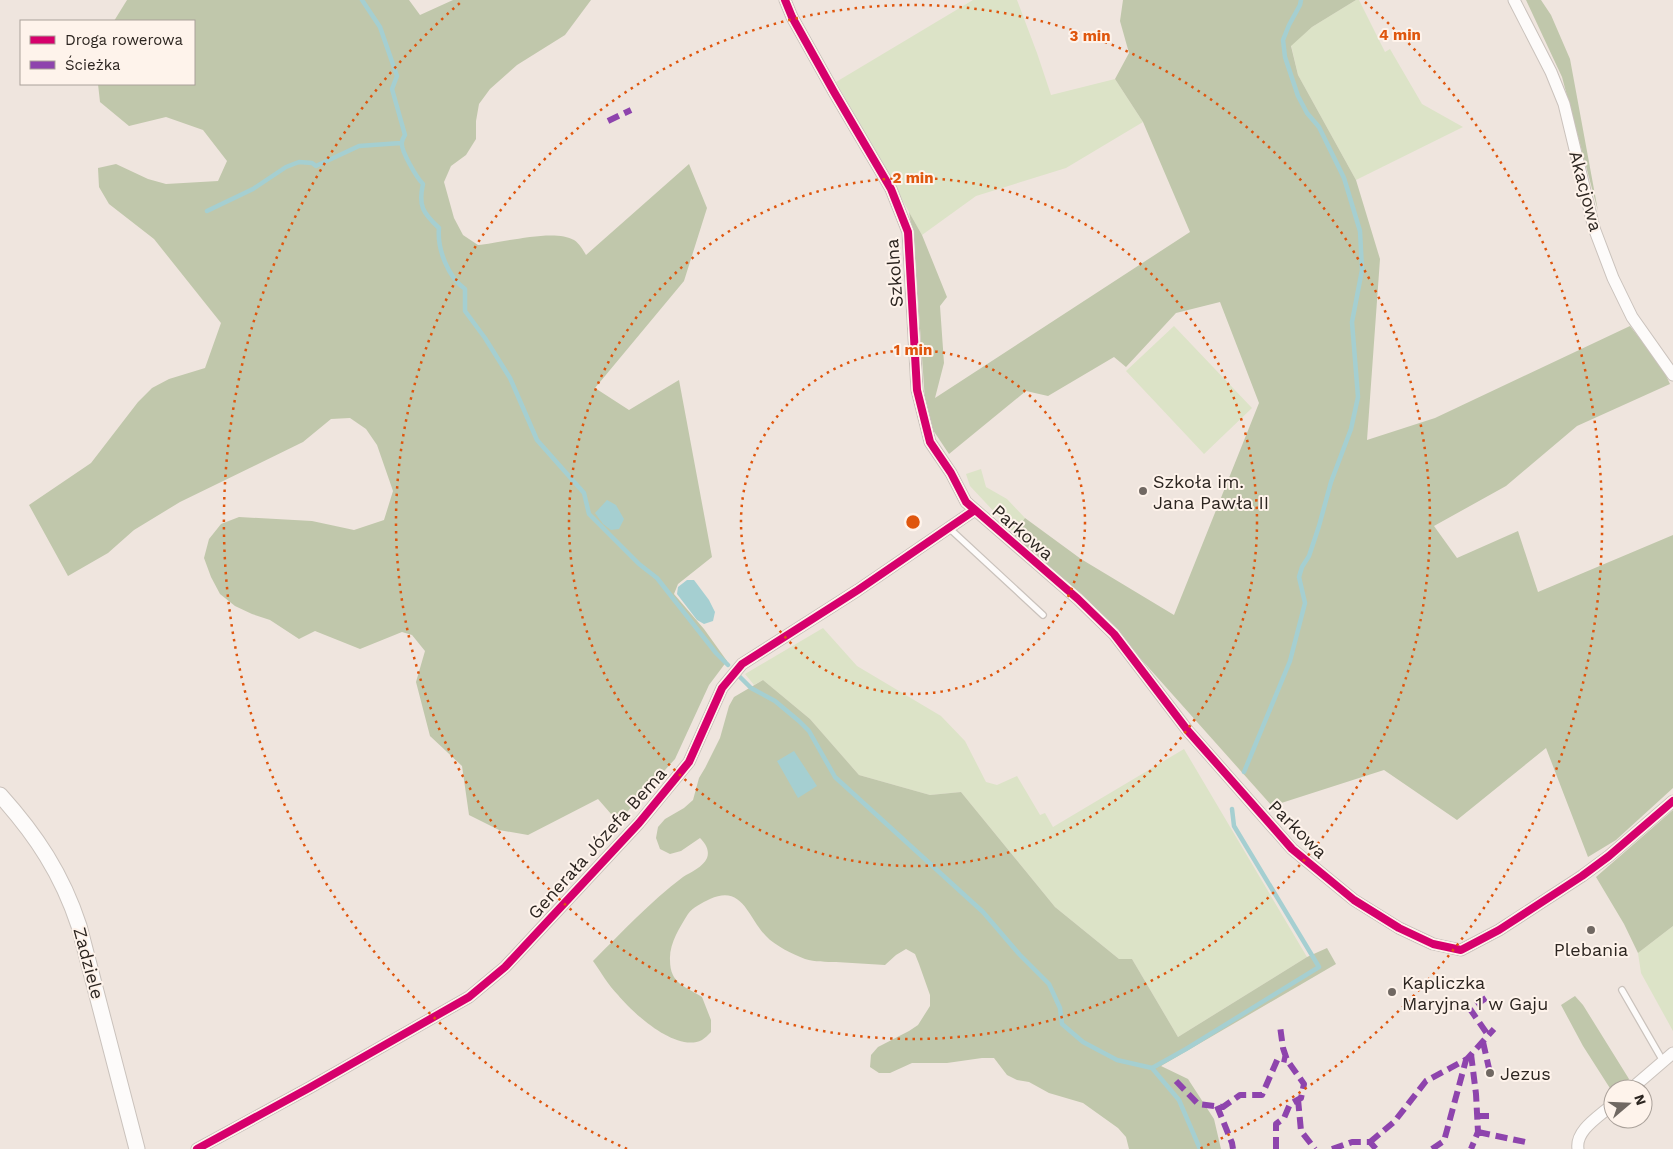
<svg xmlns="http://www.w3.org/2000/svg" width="1673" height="1149" font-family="'Work Sans',sans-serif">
<rect width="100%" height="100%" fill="#efe5de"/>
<!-- green -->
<path fill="#dce3c7" d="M973,0H1017L1037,53L1051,95L1115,79L1143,122L1066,168L976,196L922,235L836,82Z
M1356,0H1359L1385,52L1390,49L1422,104L1463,127L1356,180L1298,75L1291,45L1312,27Z
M1174,326L1252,408L1204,454L1126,371Z
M981,469L986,487L1007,499L1025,518L1014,533L970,486L966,474Z
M823,628L857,666L941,716L965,741L986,782L997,785L1017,776L1040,815L1045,813L1053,827L1184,749L1307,957L1178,1037L1132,959H1119L1055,907L961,792L930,795L859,775L810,719L763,680L754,685L745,674Z
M1673,926V1031L1641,973L1638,953Z"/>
<!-- forest -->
<path fill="#c0c7ab" d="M127,0H409L420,15L453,0H591L565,35L517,65L490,89L479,104L476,121V139L466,155L451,166L444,182L454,218L463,235L478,245C502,243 554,228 574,240C579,243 583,250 586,255L689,164L707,208L684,281L595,388L629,410L679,380L712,557L678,584L674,594L704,629L727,661L709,685L675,759L618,822L598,799L528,835L499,830L469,815L462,766L430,736L416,682L425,651L412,635L402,632L360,649L315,631L299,639L270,620L252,614L235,606L220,594L211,577L204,558L209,539L221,524L239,517L312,521L354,530L384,520L393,491L377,445L366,429L350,418L331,419L303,442L180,502L134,530L108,553L68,576L29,505L91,463L138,402L152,388L169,379L205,368L221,323L154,239L109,204L99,187L98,168L116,164L148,179L166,184L218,181L227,161L203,130L166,117L129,126L100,102L98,84H194V21H114Z
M1123,0H1356L1312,27L1291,46L1298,75L1356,180L1380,259L1367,440L1435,418L1630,326L1661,365L1670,384L1577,426L1506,486L1434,526L1457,558L1518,531L1538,592L1673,535V788L1616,840L1588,857L1546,748L1457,820L1384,770L1272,806L1115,630L1013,538L1014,533L1025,518L1081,559L1174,615L1259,403L1220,302L1176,313L1126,367L1114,357L1048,396L1026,391L949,454L933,430L925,401L914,241L909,212L922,235L947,297L940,306L944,363L935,398L1190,232L1143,122L1115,79L1129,53L1120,21Z
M1526,0H1541L1551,15L1570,59L1598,211L1562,77Z
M763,680L810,719L859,775L930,795L961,792L1055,907L1119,959H1132L1178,1037L1307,957L1327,948L1336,964L1161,1066L1188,1079L1214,1119L1221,1149H1129L1126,1137L1118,1128L1083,1103L1049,1093L1029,1082L1017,1080L1007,1075L994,1058H982L947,1063H912L890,1073H879L870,1067L871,1055L878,1047L909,1031L918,1025L930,1006V995L919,964L915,954L906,949L896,955L885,965C869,964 852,963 836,962C826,962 815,962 805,959C793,954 775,946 766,936C748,918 743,884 710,899C702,903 693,907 688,914C680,927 669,944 670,960C670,984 685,986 702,997L711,1020V1032C708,1035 705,1038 702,1040C676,1053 633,1013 618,995C608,985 601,972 593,961C622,932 650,902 683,877C691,872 703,867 707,858C710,850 705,843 700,838L681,851L670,854L660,849L656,838L658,827L665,819L684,808L693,800L699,778L705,768L720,738L729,706L734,697Z
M1673,810V926L1638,953L1624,924L1596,877Z
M1575,996L1583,1005L1629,1079L1620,1089H1613V1093L1583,1046L1561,1005Z"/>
<!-- water -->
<path fill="#a5cfd1" d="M607,500L616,505L624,519L619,529L611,530L603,524L595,513Z
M687,580H694L709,600L715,612L713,621L704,624L697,620L677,594L678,587Z
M794,751L817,786L798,798L777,761Z"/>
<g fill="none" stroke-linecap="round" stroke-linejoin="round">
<!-- stream -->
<path stroke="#a5cfd1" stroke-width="4.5" d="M362,0L380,27L397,76L392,89L405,135C404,137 402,139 402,142C400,150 417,178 423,184C418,206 423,213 439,228C437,249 448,277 465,289V311L485,338L510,378L537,440L584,493L589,514L639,564L657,578L716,653L728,665
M207,211L253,189L286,167L299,162L312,163L316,166L359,146L401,143
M740,677L751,688L775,701L799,721L809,731L835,777L983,912L1020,955L1049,984L1060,1008L1062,1024L1083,1042L1117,1060L1152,1068L1179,1100L1200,1149
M1244,772L1290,661L1305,603L1299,577L1302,567L1309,556L1319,526L1331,482L1351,429L1358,397L1352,322L1362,270L1360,231L1344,178L1319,127L1307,113L1298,96L1285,57L1283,40L1289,25L1300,5L1301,0
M1152,1068L1186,1049L1319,967L1234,826L1232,809"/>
<defs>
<path id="service" d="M949,528L1043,615
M1622,990L1663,1061"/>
<path id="minor" d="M785,0L792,17L834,92L891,189L908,232L917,390L930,442L951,473L966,502L1078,599L1114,634L1188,731L1292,849L1354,900L1399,928L1433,944L1461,950L1499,930L1582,876L1609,856L1673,801
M1514,0L1551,72L1564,104L1594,228L1613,278L1632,317L1673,375
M1631,1089L1673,1053
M197,1149L309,1088L469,997L505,967L639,823L689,762L722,688L742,664L858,590L975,510
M1578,1149C1575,1130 1600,1116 1613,1104"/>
<path id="tertiary" d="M0,795C36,835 62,874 79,926L137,1149"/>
</defs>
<!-- service casing -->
<use href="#service" stroke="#cac2bc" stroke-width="8"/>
<!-- minor casing -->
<use href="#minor" stroke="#cac2bc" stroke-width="13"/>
<!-- tertiary casing -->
<use href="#tertiary" stroke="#cac2bc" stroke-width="17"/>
<!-- service -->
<use href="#service" stroke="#fdfbfa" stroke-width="5.5"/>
<!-- minor -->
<use href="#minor" stroke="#fdfbfa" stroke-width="11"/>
<!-- tertiary -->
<use href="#tertiary" stroke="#fdfbfa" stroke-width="15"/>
<!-- quiet -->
<path stroke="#8e44ad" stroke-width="6" stroke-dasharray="12 6" stroke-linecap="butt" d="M608,121L631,110
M1486,998L1470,1009L1488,1035
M1483,1042L1490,1073
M1471,1054L1476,1094L1478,1132L1471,1149
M1176,1081L1198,1104L1223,1107L1240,1095H1262L1278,1058L1287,1060
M1298,1099L1301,1131L1315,1149
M1217,1106L1232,1143L1233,1149
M1477,1116H1494
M1478,1132L1530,1143
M1370,1142L1394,1122L1426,1081L1467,1059L1494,1029
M1276,1149V1124L1284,1118L1290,1104L1301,1098L1304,1084L1287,1060L1283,1048L1280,1026
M1332,1149L1352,1142H1370L1376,1149
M1432,1149L1444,1141L1466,1060"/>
<defs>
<path id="cycleway" d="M785,0L792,17L834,92L891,189L908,232L917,390L930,442L951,473L966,502L1078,599L1114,634L1188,731L1292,849L1354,900L1399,928L1433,944L1461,950L1499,930L1582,876L1609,856L1673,801
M197,1149L309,1088L469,997L505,967L639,823L689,762L722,688L742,664L858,590L975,510"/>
</defs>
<!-- cycleway casing -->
<use href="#cycleway" stroke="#fef3eb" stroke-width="11"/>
<!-- cycleway -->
<use href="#cycleway" stroke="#d6006c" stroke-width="8"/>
</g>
<!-- distance rings -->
<g fill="none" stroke="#df560d" stroke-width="2.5" stroke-dasharray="2.5 5">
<circle cx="913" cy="522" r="172"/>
<circle cx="913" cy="522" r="344"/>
<circle cx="913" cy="522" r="517"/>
<path d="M627 1149A689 689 0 0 1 461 2M1365 2A689 689 0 0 1 1199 1149"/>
</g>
<!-- markers -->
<g fill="#706862" stroke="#fef3eb" stroke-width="2">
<circle cx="1143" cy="491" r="5"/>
<circle cx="1591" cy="930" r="5"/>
<circle cx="1392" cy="992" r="5"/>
<circle cx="1490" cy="1073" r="5"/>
</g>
<g text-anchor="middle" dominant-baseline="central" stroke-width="4" stroke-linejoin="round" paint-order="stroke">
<!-- street labels -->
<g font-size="18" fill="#2c2520" stroke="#fef3eb">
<text transform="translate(1586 191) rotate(75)">Akacjowa</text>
<text transform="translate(894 273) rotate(-94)">Szkolna</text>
<text transform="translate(1023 532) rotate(41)">Parkowa</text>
<text transform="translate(1298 829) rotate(45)">Parkowa</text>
<text transform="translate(597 843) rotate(-48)">Generała Józefa Bema</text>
<text transform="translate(89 963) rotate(75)">Zadziele</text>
</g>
<!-- poi labels -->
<g font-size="18" fill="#2c2520" stroke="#fef3eb" text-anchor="start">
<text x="1153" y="481">Szkoła im.<tspan x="1153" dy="21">Jana Pawła II</tspan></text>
<text x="1591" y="949" text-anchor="middle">Plebania</text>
<text x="1402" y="982">Kapliczka<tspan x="1402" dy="21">Maryjna 1 w Gaju</tspan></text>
<text x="1500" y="1073">Jezus</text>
</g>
</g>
<circle cx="913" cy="522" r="8" fill="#df560d" stroke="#fef3eb" stroke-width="2.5"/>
<g font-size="15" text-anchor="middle" font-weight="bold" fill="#df560d" stroke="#fef3eb" stroke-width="4" stroke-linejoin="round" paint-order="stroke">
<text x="1400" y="40">4 min</text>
<text x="1090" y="41">3 min</text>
<text x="913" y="183">2 min</text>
<text x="913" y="355">1 min</text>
</g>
<!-- legend -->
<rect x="20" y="20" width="175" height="65" fill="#fef3eb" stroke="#aaa19a"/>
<rect x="30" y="36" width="25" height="8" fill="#d6006c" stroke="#aaa19a"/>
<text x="65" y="45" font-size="15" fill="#2c2520">Droga rowerowa</text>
<rect x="30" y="61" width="25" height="8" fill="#8e44ad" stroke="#aaa19a"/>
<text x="65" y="70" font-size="15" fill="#2c2520">Ścieżka</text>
<!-- north arrow -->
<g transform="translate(1628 1104) rotate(71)"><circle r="24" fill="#fef3eb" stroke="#aaa19a"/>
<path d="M0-4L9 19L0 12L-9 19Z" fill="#706862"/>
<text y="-8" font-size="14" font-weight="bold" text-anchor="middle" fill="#2c2520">N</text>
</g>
</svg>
